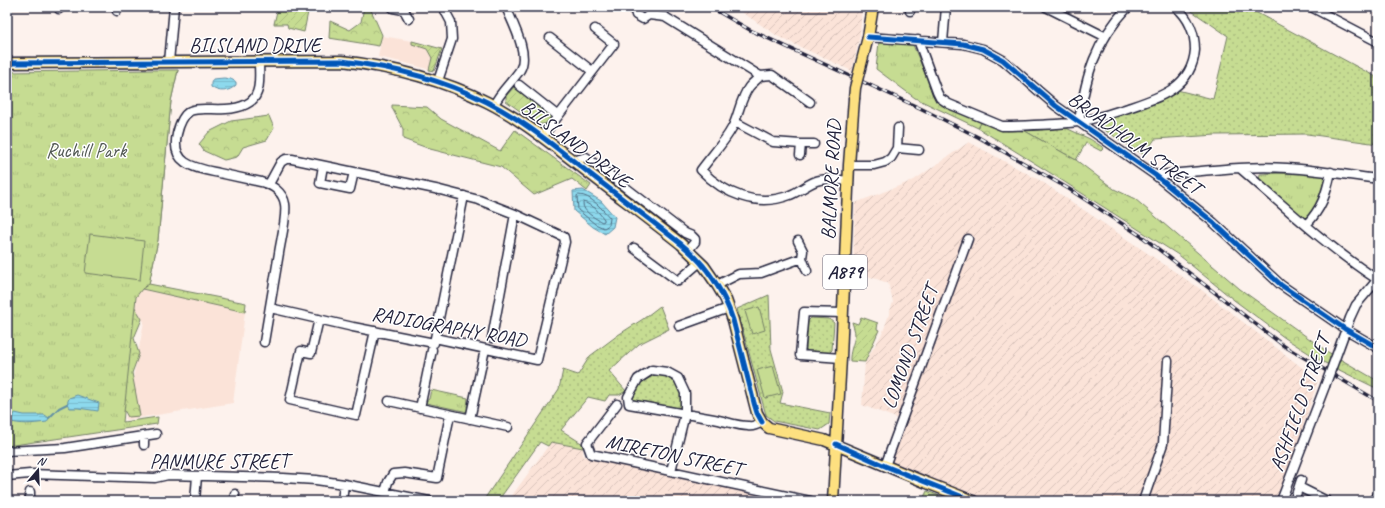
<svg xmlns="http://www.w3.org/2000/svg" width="1385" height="508" font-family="Caveat,sans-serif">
<defs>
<pattern id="industrial-furrows" width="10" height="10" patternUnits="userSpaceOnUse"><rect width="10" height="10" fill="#fbe3d8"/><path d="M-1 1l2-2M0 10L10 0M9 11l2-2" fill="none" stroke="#d7c2ba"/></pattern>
<pattern id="grass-dots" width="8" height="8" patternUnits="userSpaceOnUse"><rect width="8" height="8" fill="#c6dc92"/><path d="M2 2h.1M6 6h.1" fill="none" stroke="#aabc7f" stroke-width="1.8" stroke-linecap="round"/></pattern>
<pattern id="forest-crowns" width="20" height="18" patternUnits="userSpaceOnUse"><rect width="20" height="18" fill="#c6dc92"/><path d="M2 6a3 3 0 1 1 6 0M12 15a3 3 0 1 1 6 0" fill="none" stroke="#aabc7f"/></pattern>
<pattern id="park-tufts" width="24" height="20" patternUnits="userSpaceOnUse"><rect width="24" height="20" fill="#c6dc92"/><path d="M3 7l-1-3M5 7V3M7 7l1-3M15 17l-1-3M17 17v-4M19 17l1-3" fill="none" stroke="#aabc7f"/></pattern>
<pattern id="garden-furrows" width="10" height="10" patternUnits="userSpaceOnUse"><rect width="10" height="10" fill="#c6dc92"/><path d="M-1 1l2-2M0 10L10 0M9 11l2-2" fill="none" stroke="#aabc7f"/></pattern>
<pattern id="water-rules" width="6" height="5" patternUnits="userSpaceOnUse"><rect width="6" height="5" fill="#8dd9ed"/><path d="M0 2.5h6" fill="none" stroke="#79bacc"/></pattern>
</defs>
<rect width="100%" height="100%" fill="#fdf2ed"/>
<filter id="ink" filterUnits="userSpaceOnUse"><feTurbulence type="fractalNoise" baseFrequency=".025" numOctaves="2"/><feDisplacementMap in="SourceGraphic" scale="8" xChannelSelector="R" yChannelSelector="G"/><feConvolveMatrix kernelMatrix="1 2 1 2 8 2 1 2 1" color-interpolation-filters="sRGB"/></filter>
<g filter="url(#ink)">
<!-- built -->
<path fill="#fbe3d8" d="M382,36L412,41L442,49L434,71L406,63L378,57Z
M87,234L142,289L245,312L233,403L125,420L144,322Z
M739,488L800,501H736Z"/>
<!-- industrial -->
<path fill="url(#industrial-furrows)" d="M734,7H862L860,35L852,71L779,37Z
M969,142L1041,181L1199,288L1318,380L1279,501H975L885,466L901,420L862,405L865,362L883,332L893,302L888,283L853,271L855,203L914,180Z
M551,442L583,448V456L739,486L736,501H508Z"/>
<!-- grass -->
<path fill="url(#grass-dots)" stroke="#747f66" d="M1186,7H1246L1378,78V144L1307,134L1216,135L1155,139L1144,155L1098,126L1101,118L1159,102L1177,90L1213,99L1228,36Z
M1066,128L1090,139L1104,148L1101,151L1086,143L1076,160L1025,131Z
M769,295L771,349L783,392L780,403L830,413L829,424L820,430L774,421L766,415L737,309Z
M660,306L669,329L639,344L609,371L626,391L619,395H609L605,401L588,397L561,430L586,446L583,448L551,442L548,446L540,442L498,501H483L559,389L563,370L578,375L590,356L618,335L643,319Z
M811,318L829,319L834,323L832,350L828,354L809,352L806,349L808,321Z
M662,375C681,385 684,387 680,409L634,400L632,396C641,381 643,377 662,375Z
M927,491L953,501H922Z"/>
<!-- forest -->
<path fill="url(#forest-crowns)" stroke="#747f66" d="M364,7H371V10L382,35L379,46L329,38L330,21L350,30L361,22Z
M178,70L171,101L158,240L149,284L246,303L245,312L142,289L161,127Z
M392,105L427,107L441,119L500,151L515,130L591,185L587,191L572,179L534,195L501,167L430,149L403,139V129L392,108Z
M269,116L274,128L267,140L243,147L237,157L224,160L204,151L199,144L209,132L231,121Z
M982,121L998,129L1025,131L1076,160L1114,189L1135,199L1240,289L1328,352L1378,381V389L1321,361L1285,338L1234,300L1180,256L1052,174L978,128Z
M127,294L142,319L134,338L139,354L132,373L140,416L128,417L113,391Z"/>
<!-- park -->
<path fill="url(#park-tufts)" stroke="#747f66" d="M879,42L913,45L937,102L982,121L978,128L915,98L876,69Z
M155,70H178L171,101L158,240L149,284L142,289L136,297L123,422L158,417L157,424L7,446V72Z
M1286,173L1314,174L1328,176L1325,192L1307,222L1259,181L1260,174Z
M431,390L468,398L467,407L469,410L468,412L426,403V401L429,399Z"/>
<!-- garden -->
<path fill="url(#garden-furrows)" stroke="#747f66" d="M278,7H309L304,32L288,28L287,24H274Z
M412,41L442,49L434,71L429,70L432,58L427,49L412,44Z
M514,87L552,116L547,124H538L506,101V96Z
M861,317L878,323L877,329L879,330L865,362L850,361C849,353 854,343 855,335C855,330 853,326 852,322L858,324Z"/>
<!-- pitch -->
<path fill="#c6dc92" stroke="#747f66" d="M90,234L144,241L140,280L85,273Z
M759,307L765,330L752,334L745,311Z
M773,366L781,394L765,398L757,370Z"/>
<!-- water -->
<path fill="url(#water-rules)" stroke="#6290a6" d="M224,78L231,79L236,82V85C229,92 219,93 211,87V83L213,79Z
M583,190L601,201L615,217L613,227L605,234L593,227L574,211L573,191Z
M77,395L99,403L98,411L78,408H70L67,404L69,398Z
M15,413L24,415H45L49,418L47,422C30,424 23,425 7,421V418H13Z"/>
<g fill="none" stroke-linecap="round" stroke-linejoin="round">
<!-- shore -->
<path stroke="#4d6b82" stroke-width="1" d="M579,195C591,195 603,210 610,218L609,225L604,228L595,224L578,210L577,196Z
M584,202L595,208L604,219V221L602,222C595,218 583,212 583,204Z"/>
<!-- stream -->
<path stroke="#6290a6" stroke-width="2" d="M49,418L59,408L67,404"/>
<defs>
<path id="minor" d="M405,7L404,10L409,19
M636,7L635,11L636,15L643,19L649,15L650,7
M1046,7L1104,36
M1311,7L1378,42
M393,8L404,10
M59,9V7
M117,11L118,7
M910,11V7
M649,15L665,17L760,76L772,75L810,102
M868,37L963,44L983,49L1003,60L1056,106L1155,175L1213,222L1281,285L1345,329L1378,348
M550,38L592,71
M918,40L937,92L940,98L949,104L1002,126H1008C1032,125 1056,125 1078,122C1095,119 1112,113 1128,108C1158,98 1192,88 1195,50C1195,34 1189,18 1176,7
M943,42L946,7
M169,62L174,7
M259,62C259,74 262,94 250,102C237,111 220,109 205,109C200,109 195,109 190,111C182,116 179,125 177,134C170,165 196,168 219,173C233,176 247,179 261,182C272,185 283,192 285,204C287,216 281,240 279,253C274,283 269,312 264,342
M760,76C757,80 752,83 749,87C740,99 739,115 732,128C724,143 711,156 701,170C724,194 757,208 790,195C801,191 809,182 820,180C829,178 840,180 848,181
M438,81L452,39L451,22L443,7
M519,85L558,116
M494,105C500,92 512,82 520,70C530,54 512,22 506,7
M1079,121C1086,75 1095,42 1128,7
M735,122L773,142L801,144H814
M542,137L614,44L595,29
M897,148L919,150
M800,155L801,144
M573,161L586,157L685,233L692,236L695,239V242L688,250
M849,165H874L885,162L891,158L897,148L898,128
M323,166L320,183L350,189L354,172
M1241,169C1285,207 1329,248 1378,280
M1155,175C1198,172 1244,165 1287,168C1317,170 1348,175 1378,179
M269,184L281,162L286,159H292L440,190L479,200L515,214L564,237L565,242L537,360L435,338
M1306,225C1322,208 1326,195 1331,172
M798,241L803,251L802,258L807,271
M634,248L678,281L700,262
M717,285L739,274L761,273L802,258
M270,308L353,327L434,343L464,196
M319,319L311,353L301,351L290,400L356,415L375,331
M679,326L729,308
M492,338L515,214
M841,358L800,355L804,312L843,313
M1335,359L1350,318L1356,305L1378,279
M389,401L508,427
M617,404L587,443L591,454L810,501
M420,408L432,350
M470,419L484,354
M144,436V445
M7,451L65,448L156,434
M885,466L968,239
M671,471L685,414V393L678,378L667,372L652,370L638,379L628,397L629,404C658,409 686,414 714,419C725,421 737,426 748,426C753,427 757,425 762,422
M7,476L30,474L155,478L168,475L283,478L316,480L344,484L429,501
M1299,487L1327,501
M385,492L388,482L393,474L404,473L437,478L450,415
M1296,495L1301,480
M30,501V492
M195,501L197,476
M234,501L235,494
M342,501L344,484
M1143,501L1163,444L1168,361
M1281,501L1325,386
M1372,501L1378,495"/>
<path id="major" d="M868,37L873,7
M7,63L342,61C393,67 441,79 487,102C521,119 550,143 580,166C613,192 647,217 681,244L704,266L717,285L726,300L733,320L757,413L762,422L769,428L824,440L927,483L973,501
M833,501L841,358L849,165L854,99"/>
</defs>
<!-- minor casing -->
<use href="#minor" stroke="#22223b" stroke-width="11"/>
<!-- major casing -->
<use href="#major" stroke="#22223b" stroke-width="13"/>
<!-- minor -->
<use href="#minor" stroke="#fff" stroke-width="8"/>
<!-- major -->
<use href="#major" stroke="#fde080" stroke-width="10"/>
<defs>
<path id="rail" d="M710,7L750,30L922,109L978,137L1069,189L1144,238L1284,346L1378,401"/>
</defs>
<!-- rail casing -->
<use href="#rail" stroke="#22223b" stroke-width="3.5"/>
<!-- rail -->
<use href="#rail" stroke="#fff" stroke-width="2" stroke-dasharray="6" stroke-linecap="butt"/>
<defs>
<path id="minor-bridge" d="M1325,386L1335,359"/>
<path id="major-bridge" d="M854,99L855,88L868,37"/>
</defs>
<!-- minor-bridge casing -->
<use href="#minor-bridge" stroke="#22223b" stroke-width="11" stroke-linecap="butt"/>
<!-- major-bridge casing -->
<use href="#major-bridge" stroke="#22223b" stroke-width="13" stroke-linecap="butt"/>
<!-- minor-bridge -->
<use href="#minor-bridge" stroke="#fff" stroke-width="8"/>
<!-- major-bridge -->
<use href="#major-bridge" stroke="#fde080" stroke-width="10"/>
<defs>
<path id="cycleway" d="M868,37L963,44L983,49L1003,60L1056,106L1155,175L1213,222L1281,285L1345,329L1378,348
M7,63L342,61C393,67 441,79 487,102C521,119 550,143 580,166C613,192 647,217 681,244C706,264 723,290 733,320L754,403L757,413L762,422
M836,444L885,466L973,501"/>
</defs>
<!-- cycleway casing -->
<use href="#cycleway" stroke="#fff" stroke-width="8"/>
<!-- cycleway -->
<use href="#cycleway" stroke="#0057b8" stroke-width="5"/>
</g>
</g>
<g text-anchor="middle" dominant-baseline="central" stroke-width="3" stroke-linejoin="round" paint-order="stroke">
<!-- shield labels -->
<rect fill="#fff" stroke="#646476" stroke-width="1" x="823" y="255" width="44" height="34" rx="3"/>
<g font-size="19" font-weight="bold" fill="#22223b">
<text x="845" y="272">A879</text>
</g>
<!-- street labels -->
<g font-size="20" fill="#22223b" stroke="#fff">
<text x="255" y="45">BILSLAND DRIVE</text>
<text transform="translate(1135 143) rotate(36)">BROADHOLM STREET</text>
<text transform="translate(576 144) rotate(37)">BILSLAND DRIVE</text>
<text transform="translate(831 180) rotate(-87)">BALMORE ROAD</text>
<text transform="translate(449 327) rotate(10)">RADIOGRAPHY ROAD</text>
<text transform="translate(910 347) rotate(-70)">LOMOND STREET</text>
<text transform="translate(1300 403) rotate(-70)">ASHFIELD STREET</text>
<text transform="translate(674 455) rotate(12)">MIRETON STREET</text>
<text x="219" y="461">PANMURE STREET</text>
</g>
<!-- park labels -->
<g font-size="20" fill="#535a55" stroke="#fff">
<text x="86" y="150">Ruchill Park</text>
</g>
</g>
<!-- margin -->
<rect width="1385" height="508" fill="none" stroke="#fff" stroke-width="24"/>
<rect x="12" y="12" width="1361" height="484" fill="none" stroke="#22223b" stroke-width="1.5" filter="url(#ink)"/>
<!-- north arrow -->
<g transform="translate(38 470) rotate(19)" stroke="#ffffff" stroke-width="3" paint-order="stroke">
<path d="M0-3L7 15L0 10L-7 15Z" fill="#22223b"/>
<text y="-6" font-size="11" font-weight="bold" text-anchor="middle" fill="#22223b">N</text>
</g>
</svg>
